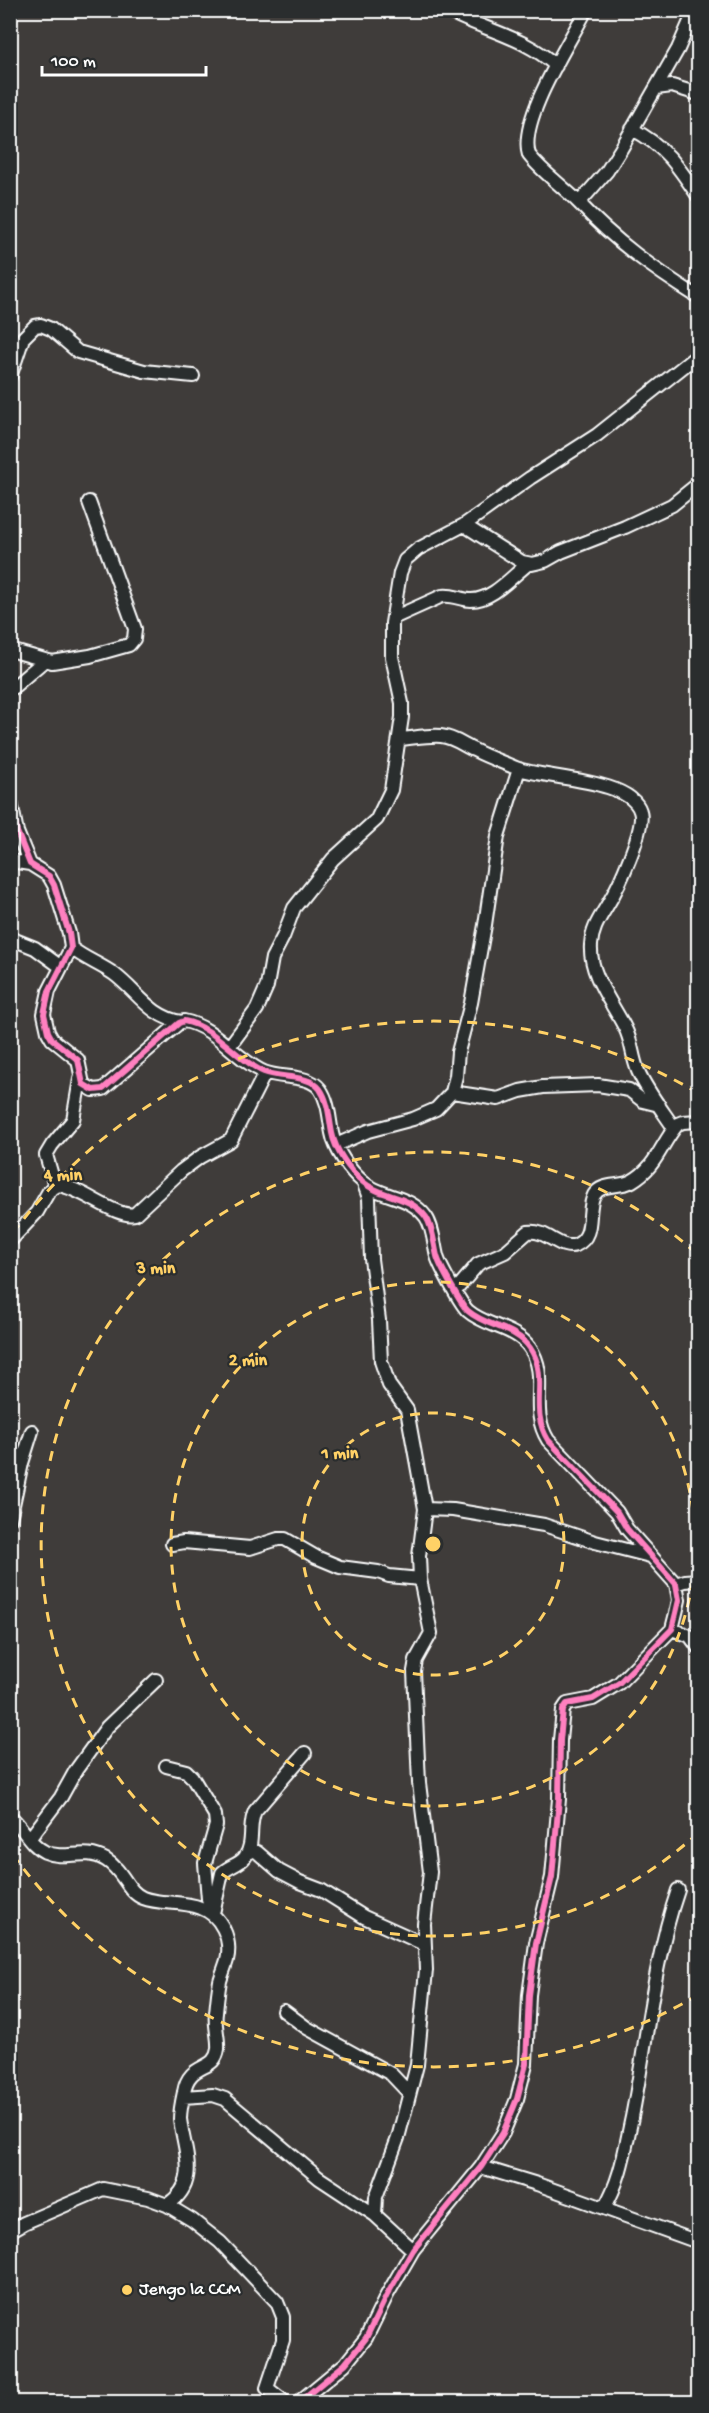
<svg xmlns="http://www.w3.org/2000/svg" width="709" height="2413" font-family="'Gochi Hand',sans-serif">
<rect width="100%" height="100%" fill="#3f3c3a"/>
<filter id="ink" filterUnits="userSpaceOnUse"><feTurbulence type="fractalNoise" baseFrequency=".0167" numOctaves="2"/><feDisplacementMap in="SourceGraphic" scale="12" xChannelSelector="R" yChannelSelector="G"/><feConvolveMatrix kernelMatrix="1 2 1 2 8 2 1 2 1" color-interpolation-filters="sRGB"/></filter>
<g filter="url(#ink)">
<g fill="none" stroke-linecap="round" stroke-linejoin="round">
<defs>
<path id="minor" d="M446,10C483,30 526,37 556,66
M586,10C569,44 518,120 529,155C543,173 563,186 579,203C616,242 652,268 698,297
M656,88L672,86L695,93L698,92
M632,129C665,146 678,166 698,196
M579,203L607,171L621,149L678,49L695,10
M10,377L23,338L35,326L41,325L51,329L78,352L144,371L193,376
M464,525L522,562L532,564L545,561L561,552L625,527L672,505L698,484
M393,618L442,596C452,594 461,600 471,600C493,600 512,576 528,564
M10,650L52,662L90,656L129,645L134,639L135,629L89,502
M10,690L45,660
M400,739C413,738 428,735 441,736C453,737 463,745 474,750C487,757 502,762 516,768C543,779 630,778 640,811C646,827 618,888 608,904C600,918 592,928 591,945C589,975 612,1002 625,1028C632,1041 632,1057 638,1071C647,1091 662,1110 674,1128
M10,797L17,832L30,864L49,876L54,885L69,933L71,948L49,991L44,1014L48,1032L52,1039L78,1060L83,1084L93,1090L103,1089L179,1023L184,1021C216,1027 236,1060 264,1072C281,1079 309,1074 320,1089C329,1102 329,1118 332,1133C335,1150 350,1171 363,1182C381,1198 409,1194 426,1217C433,1227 434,1244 437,1256C439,1265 462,1306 468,1311C486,1327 516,1327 530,1348C550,1377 528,1408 548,1440L617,1512L627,1529L676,1584L679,1600L676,1613L672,1629L619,1683L593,1699L567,1704L563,1710L560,1740L559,1799L552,1877L536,1943L529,1995L526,2064L517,2099L503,2133L481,2167L413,2250L387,2295L366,2338L345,2364L299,2402
M10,861L30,864
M10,938L35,948L61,967
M71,948C85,959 100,964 114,974C137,991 151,1018 182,1022
M229,1047L257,1009L267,986L272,958L283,937L294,908L333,859L377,819L391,790L402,717V703L392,657V623L400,573L405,560L418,549L464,525L530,478L597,435L698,355
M452,1092L498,1099L520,1091L543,1087L598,1085L629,1090L643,1101L659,1105
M336,1145L368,1131L413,1119L436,1109L452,1092L456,1076L458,1052L471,1003L485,925L498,836L519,769
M364,1184L369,1198L371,1259L379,1320L381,1361L389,1385L407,1410L425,1509L419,1556L420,1579L431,1633L416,1660L414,1671L419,1783L430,1872L424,1924L426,1970L417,2065L398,2138L376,2197L375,2215
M55,1186L46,1155L52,1145L73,1120L80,1079
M10,1241L37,1212L49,1191L58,1185C81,1187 117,1219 135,1214L181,1171L200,1157L231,1140L265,1073
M456,1290L478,1264L505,1252L528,1232C547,1229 560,1251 576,1245C596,1236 586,1210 594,1195C602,1182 620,1188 632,1181C657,1167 661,1143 678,1124L683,1122L698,1121
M425,1509L453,1510L544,1525L595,1542L650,1556
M10,1519L22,1463L32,1431
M172,1544L184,1542L250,1548L278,1539H285L316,1557L340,1567L378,1572L389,1576L420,1579
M676,1584L685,1581L698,1580
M672,1629L690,1636L698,1647
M166,1766L186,1771L192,1777L215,1815L216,1825L205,1863L208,1899L214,1909
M10,1816C23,1827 30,1845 45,1852C66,1861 84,1847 106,1860C124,1871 127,1892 143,1898C161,1905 181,1900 201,1908C221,1915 232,1939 227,1960C225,1967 222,1974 220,1981C218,1991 217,2002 216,2013C214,2025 219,2037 218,2049C215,2073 189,2061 184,2092C182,2101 180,2110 180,2119C184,2151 201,2183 167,2205
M30,1838L61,1797L76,1770L107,1727L156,1680
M249,1850L257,1852L279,1871L300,1882L321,1890L364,1917L424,1944
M213,1913L222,1873C229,1866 239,1865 245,1857C255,1843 248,1825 255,1811L305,1753
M284,2011L307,2028L391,2074L409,2093
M183,2097L213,2095L225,2099L319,2178L375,2215L413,2250
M481,2167L537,2184L698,2242
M604,2208C621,2180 625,2149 632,2117C647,2041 653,1963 678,1890
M10,2231L24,2223L103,2189L148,2198L167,2205L192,2220L220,2242L277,2302L283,2317V2340L267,2388L285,2402"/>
</defs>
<!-- minor casing -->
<use href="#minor" stroke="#fff" stroke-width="16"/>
<!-- minor -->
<use href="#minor" stroke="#2a2d2e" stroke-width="12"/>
<defs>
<path id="cycleway" d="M10,797L17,832L30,864L49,876L54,885L69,933L71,948L49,991L44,1014L48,1032L52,1039L78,1060L83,1084L93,1090L103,1089L179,1023L184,1021C216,1027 236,1060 264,1072C281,1079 309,1074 320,1089C329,1102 329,1118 332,1133C335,1150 350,1171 363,1182C381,1198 409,1194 426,1217C433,1227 434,1244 437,1256C439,1265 462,1306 468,1311C486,1327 516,1327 530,1348C550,1377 528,1408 548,1440L617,1512L627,1529L676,1584L679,1600L676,1613L672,1629L619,1683L593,1699L567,1704L563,1710L560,1740L559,1799L552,1877L536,1943L529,1995L526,2064L517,2099L503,2133L481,2167L413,2250L387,2295L366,2338L345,2364L299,2402"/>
</defs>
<!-- cycleway casing -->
<use href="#cycleway" stroke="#2a2d2e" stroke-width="10"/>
<!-- cycleway -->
<use href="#cycleway" stroke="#ff80c0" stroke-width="6"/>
</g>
</g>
<!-- distance rings -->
<g fill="none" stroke="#ffd166" stroke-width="3" stroke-dasharray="10 8">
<circle cx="433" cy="1544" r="131"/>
<circle cx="433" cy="1544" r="262"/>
<path d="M698 1833A392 392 0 1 1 698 1255"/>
<path d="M698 1995A523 523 0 0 1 13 1855M13 1233A523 523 0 0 1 698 1093"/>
</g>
<!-- markers -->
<circle fill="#ffd166" stroke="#2a2d2e" stroke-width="2" cx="127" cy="2290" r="6"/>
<g text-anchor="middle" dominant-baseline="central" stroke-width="4.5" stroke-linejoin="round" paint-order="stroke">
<!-- poi labels -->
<g font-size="18" fill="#fff" stroke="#2a2d2e" text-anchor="start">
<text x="139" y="2290">Jengo la CCM</text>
</g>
</g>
<circle cx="433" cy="1544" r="9" fill="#ffd166" stroke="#2a2d2e" stroke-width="3"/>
<g font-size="18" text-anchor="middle" font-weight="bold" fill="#ffd166" stroke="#2a2d2e" stroke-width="4.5" stroke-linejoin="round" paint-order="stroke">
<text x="63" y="1180">4 min</text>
<text x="156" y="1273">3 min</text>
<text x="248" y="1365">2 min</text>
<text x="340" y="1458">1 min</text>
</g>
<!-- margin -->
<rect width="709" height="2413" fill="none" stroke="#2a2d2e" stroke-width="36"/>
<rect x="18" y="18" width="673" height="2377" fill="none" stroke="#fff" stroke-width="2" filter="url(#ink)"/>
<!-- scale -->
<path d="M42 66v9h164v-9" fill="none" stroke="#ffffff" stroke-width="3"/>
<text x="51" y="66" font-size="18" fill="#ffffff" stroke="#2a2d2e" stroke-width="4.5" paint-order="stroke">100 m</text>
</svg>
